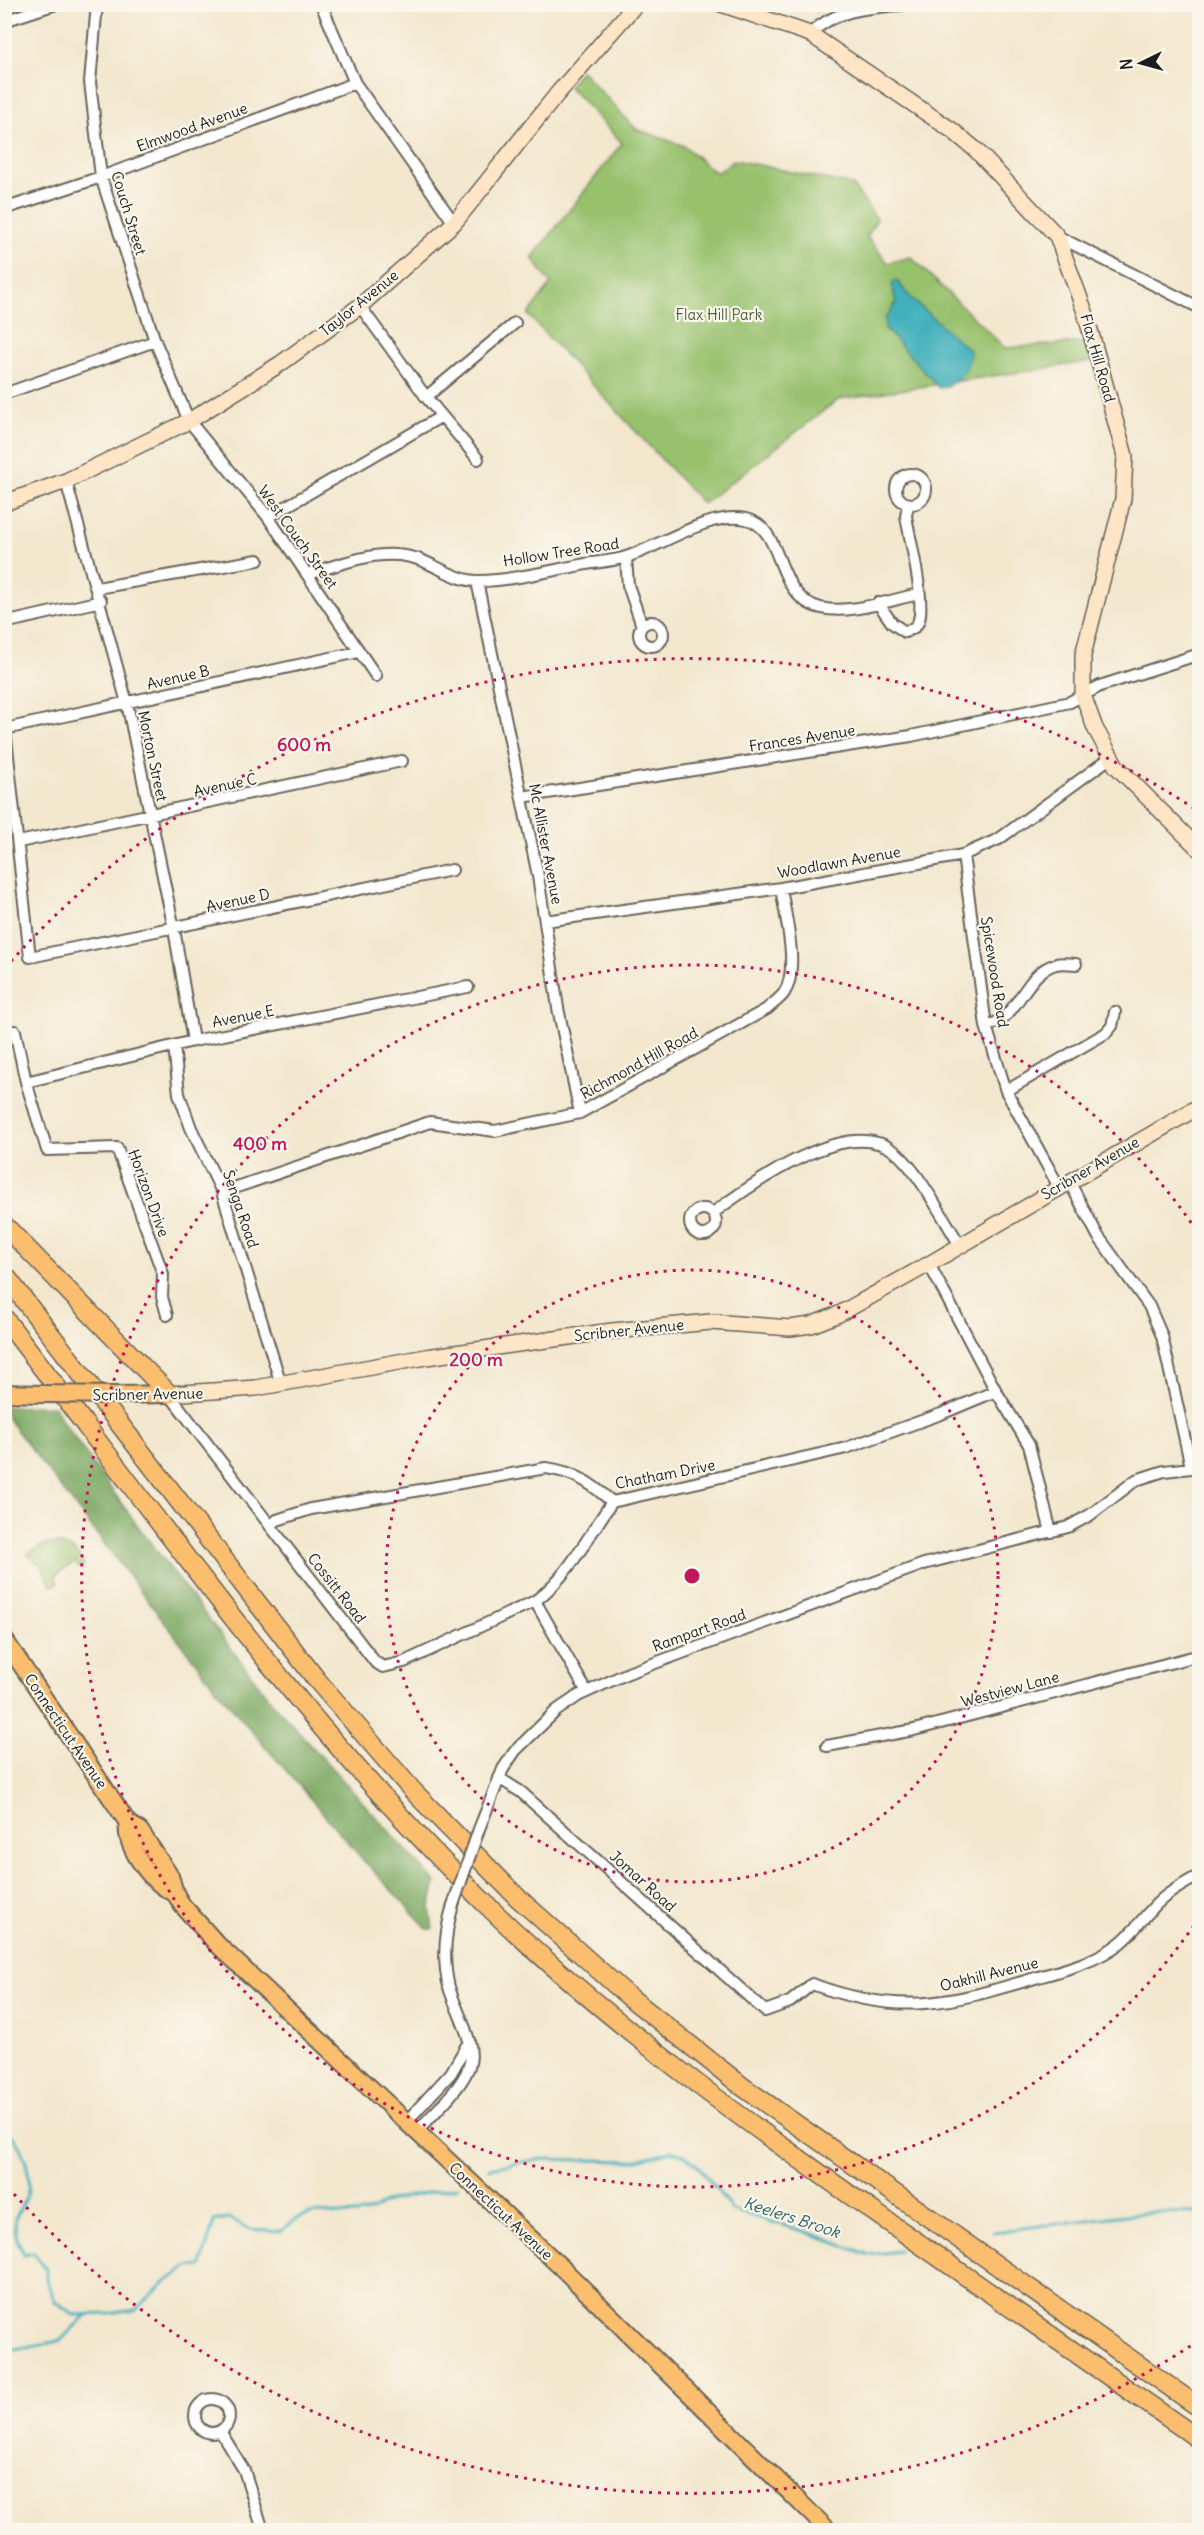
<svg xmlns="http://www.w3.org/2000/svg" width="1204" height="2535" font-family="Delius,sans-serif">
<rect width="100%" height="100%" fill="#fbf7ec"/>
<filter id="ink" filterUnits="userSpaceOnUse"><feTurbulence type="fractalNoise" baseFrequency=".0167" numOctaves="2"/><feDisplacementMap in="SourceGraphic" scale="12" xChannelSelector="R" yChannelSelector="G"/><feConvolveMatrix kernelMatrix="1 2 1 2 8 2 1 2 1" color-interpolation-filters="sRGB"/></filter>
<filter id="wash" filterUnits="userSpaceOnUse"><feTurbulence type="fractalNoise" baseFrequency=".008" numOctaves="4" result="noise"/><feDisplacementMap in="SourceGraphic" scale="24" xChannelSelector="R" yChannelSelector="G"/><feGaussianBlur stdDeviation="1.35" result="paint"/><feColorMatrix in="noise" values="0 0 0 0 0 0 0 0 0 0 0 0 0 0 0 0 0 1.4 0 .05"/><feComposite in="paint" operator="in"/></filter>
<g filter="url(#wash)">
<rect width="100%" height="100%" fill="#f3e7ce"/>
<!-- green -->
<path fill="#97c16d" stroke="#5a6e44" stroke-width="1.5" d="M581,70L636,129L684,146L716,173L735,160L852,185L877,219L867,237L888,263L911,257L1005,348L1087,342L1094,361L839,399L703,504L528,315L551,284L532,258L622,143L568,86Z
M45,1544C62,1542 79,1549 84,1566L79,1568L75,1562L55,1576L58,1583L51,1586L41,1565L27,1554Z"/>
<!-- forest -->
<path fill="#79a760" stroke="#4a623e" stroke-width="1.5" d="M55,1406L61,1419L134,1521L271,1701L436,1883L430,1908L433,1929H428L364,1861L221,1695L7,1418L5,1407Z"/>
<!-- water -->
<path fill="#40b0bc" stroke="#2e666c" stroke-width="1.5" d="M896,280L911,298L970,351C970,369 957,385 939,388L885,328V319L896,303L892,284Z"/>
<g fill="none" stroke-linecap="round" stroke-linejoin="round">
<!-- stream -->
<path stroke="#40b0bc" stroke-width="3" d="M4,2127C22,2143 33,2172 27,2195C24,2205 15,2212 15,2224C14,2236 20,2245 24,2255L34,2253L46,2269V2280L55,2301L74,2315L108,2314L135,2310L163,2284L188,2267L201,2266L214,2221L228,2218L249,2229L282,2231C312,2200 330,2220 364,2213C375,2210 383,2202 394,2200C415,2194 436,2192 457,2187
M489,2168L539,2159L634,2161L671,2151L685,2155L700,2168L732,2210L807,2232L869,2255L899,2251
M994,2232L1150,2212L1200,2213
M4,2351L60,2341L87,2314"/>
</g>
</g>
<g filter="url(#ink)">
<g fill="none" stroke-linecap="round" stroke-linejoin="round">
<defs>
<path id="street" d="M97,4L90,82L101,177L155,341L189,421L268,517L376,676
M321,4L355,83L454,223
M4,21L56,4
M810,34C837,7 874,8 909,4
M4,209L101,177L355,83
M1057,236L1200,308
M360,306L426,397L478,459
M4,394L155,341
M426,397L515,323
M896 489a15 15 0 1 1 30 0a15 15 0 1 1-30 0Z
M66,481L127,703L174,929L193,1041
M268,517L442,416
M626,558L628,585L642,626
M308,574C345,563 386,545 423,561C440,568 459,581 478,581C510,581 554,570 586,564C599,562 613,561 626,557C660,547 709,511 746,519C786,528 773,597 821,608C851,615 889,600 919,594
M477,581L538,876L558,1008L580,1113
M97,588L258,560
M878,603L892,623L905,632C912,629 917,627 919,620C925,599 910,540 906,516L908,504
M639 634a12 12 0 1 1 24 0a12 12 0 1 1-24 0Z
M4,623L101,601
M4,720L30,957L452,870
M5,729L358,652
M522,797L911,736L1070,702L1100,686L1200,654
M19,842L402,761
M963,855L986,1026L1006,1091L1059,1187
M545,921L781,888L963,855L999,839L1110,758
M986,1026C1019,1020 1023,973 1056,964C1062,962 1070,964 1076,964
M4,1033L15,1031L26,1082L47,1150L117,1148L163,1274L162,1297L167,1315
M174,1046L179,1094L191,1128L222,1192L281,1384
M26,1082L193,1041L468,987
M1006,1091L1106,1033L1112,1026L1115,1012
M1069,1181L1098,1236L1149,1306L1162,1336L1191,1467
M222,1192L430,1122L495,1131L580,1113L767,1009C772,1004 780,999 784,993C800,970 785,915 781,888
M690 1222a13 13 0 1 1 26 0a13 13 0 1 1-26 0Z
M713,1213C752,1184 847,1115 894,1151C917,1168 944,1220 960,1245
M929,1264L996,1391L1029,1445L1051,1532
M169,1394L375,1662L383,1667L404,1662L535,1601C568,1577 589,1535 612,1502
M612,1502L846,1448L941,1414L996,1391
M270,1526L277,1520L311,1509L546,1468C575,1472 591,1483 612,1502
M535,1601L587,1692
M827,1746L914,1730L1200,1655
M499,1778L521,1792L765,2011L790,2002L812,1984C900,2017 949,2004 1035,1978C1064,1970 1096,1962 1120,1943C1135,1931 1146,1913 1161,1900C1172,1890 1187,1882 1200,1875
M479,1829L503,1769L515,1751L556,1711L578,1696L628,1673L924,1564L1068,1527L1090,1515L1136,1480L1164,1471L1200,1467
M405,2123L451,2073L467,2045
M416,2133C431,2115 460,2090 468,2069C479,2045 455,2010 449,1987C442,1959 445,1932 453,1905
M195 2416a17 17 0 1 1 34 0a17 17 0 1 1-34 0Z
M220,2431L244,2470L263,2530"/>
<path id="secondary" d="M721,4L810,34L953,131L976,150L1057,236L1085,312L1125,456L1123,499L1083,655V695L1095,728L1116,766L1200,850
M4,503L66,481L189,421L280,364L360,306L454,223L558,93L636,4
M169,1394L256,1388L426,1357L612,1331L711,1322L790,1328L811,1325L839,1314L929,1264L1200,1106"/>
<path id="primary" d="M4,1393L44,1394
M116,1395L169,1394
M4,1639L128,1823L140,1831L170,1876L175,1893L182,1905L217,1944L561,2267L828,2530
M128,1823C124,1846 153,1886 175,1893"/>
<path id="highway" d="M4,1225L169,1394
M4,1274L316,1679L413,1791L517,1897L627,1995L743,2087L1200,2408
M4,1318C161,1522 309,1735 495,1913C616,2029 750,2125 887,2221C991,2294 1095,2367 1200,2440"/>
</defs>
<!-- street casing -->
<use href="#street" stroke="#67635a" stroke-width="14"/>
<!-- secondary casing -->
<use href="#secondary" stroke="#67635a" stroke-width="18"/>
<!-- primary casing -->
<use href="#primary" stroke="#67635a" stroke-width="20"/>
<!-- highway casing -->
<use href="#highway" stroke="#67635a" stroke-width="21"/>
<!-- street -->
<use href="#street" stroke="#fff" stroke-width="10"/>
<!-- secondary -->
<use href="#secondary" stroke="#fde5c5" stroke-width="15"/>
<!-- primary -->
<use href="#primary" stroke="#fbbd6e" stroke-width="16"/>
<!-- highway -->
<use href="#highway" stroke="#fbbd6e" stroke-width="18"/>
<defs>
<path id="street-bridge" d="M453,1905L479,1829"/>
<path id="primary-bridge" d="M44,1394L116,1395"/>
</defs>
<!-- street-bridge casing -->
<use href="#street-bridge" stroke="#67635a" stroke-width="14" stroke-linecap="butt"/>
<!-- primary-bridge casing -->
<use href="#primary-bridge" stroke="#67635a" stroke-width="20" stroke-linecap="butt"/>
<!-- street-bridge -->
<use href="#street-bridge" stroke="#fff" stroke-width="10"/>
<!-- primary-bridge -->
<use href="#primary-bridge" stroke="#fbbd6e" stroke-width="16"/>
</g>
</g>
<!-- distance rings -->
<g fill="none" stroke="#c2185b" stroke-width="3" stroke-dasharray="3 6">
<circle cx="692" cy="1576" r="306"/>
<path d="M1199 1918A611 611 0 1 1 1199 1234"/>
<path d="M1198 2341A917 917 0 0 1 5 2184M5 968A917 917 0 0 1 1198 811"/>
</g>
<g text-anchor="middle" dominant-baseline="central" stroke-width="4.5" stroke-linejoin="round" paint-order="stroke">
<!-- street labels -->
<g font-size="15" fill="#1c1c1c" stroke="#fbf7ec">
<text transform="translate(192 127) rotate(-20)">Elmwood Avenue</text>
<text transform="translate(129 213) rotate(73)">Couch Street</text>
<text transform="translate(359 303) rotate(-39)">Taylor Avenue</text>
<text transform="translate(1098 358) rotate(74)">Flax Hill Road</text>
<text transform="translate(298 537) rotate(54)">West Couch Street</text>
<text transform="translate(561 552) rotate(-9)">Hollow Tree Road</text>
<text transform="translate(178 677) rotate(-13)">Avenue B</text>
<text transform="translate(802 738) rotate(-9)">Frances Avenue</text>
<text transform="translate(153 756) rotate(78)">Morton Street</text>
<text transform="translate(225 785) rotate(-12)">Avenue C</text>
<text transform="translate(546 844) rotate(79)">Mc Allister Avenue</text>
<text transform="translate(839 862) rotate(-10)">Woodlawn Avenue</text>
<text transform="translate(238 900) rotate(-12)">Avenue D</text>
<text transform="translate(995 972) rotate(81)">Spicewood Road</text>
<text transform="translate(243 1016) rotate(-11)">Avenue E</text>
<text transform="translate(639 1063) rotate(-29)">Richmond Hill Road</text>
<text transform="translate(1090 1168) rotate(-30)">Scribner Avenue</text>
<text transform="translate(149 1193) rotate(70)">Horizon Drive</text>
<text transform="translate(241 1209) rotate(71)">Senga Road</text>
<text transform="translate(629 1330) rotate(-6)">Scribner Avenue</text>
<text transform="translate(148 1394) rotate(-1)">Scribner Avenue</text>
<text transform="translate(665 1474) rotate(-11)">Chatham Drive</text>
<text transform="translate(337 1588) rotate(52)">Cossitt Road</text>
<text transform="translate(699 1630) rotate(-20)">Rampart Road</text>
<text transform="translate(1010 1689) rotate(-15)">Westview Lane</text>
<text transform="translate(66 1731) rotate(56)">Connecticut Avenue</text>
<text transform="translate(643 1881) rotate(42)">Jomar Road</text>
<text transform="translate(989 1974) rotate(-14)">Oakhill Avenue</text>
<text transform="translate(501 2211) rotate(43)">Connecticut Avenue</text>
</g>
<!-- park labels -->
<g font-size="15" fill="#4d5e3c" stroke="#fbf7ec">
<text x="719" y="314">Flax Hill Park</text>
</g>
<!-- water labels -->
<g font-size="16" font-style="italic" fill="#2c5f64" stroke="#fbf7ec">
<text transform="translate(792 2217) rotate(18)">Keelers Brook</text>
</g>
</g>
<circle cx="692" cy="1576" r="9" fill="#c2185b" stroke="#fbf7ec" stroke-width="3"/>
<g font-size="18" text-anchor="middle" font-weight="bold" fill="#c2185b" stroke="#fbf7ec" stroke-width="4.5" stroke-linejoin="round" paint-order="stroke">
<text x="304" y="751">600 m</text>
<text x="260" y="1150">400 m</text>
<text x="476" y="1366">200 m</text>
</g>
<!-- margin -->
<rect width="1204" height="2535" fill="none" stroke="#fbf7ec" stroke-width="24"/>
<!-- north arrow -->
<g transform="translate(1141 63) rotate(265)" stroke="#fbf7ec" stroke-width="4.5" paint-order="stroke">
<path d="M0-4.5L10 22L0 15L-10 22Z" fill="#1c1c1c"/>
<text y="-9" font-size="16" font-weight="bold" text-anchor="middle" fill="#1c1c1c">N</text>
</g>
</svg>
